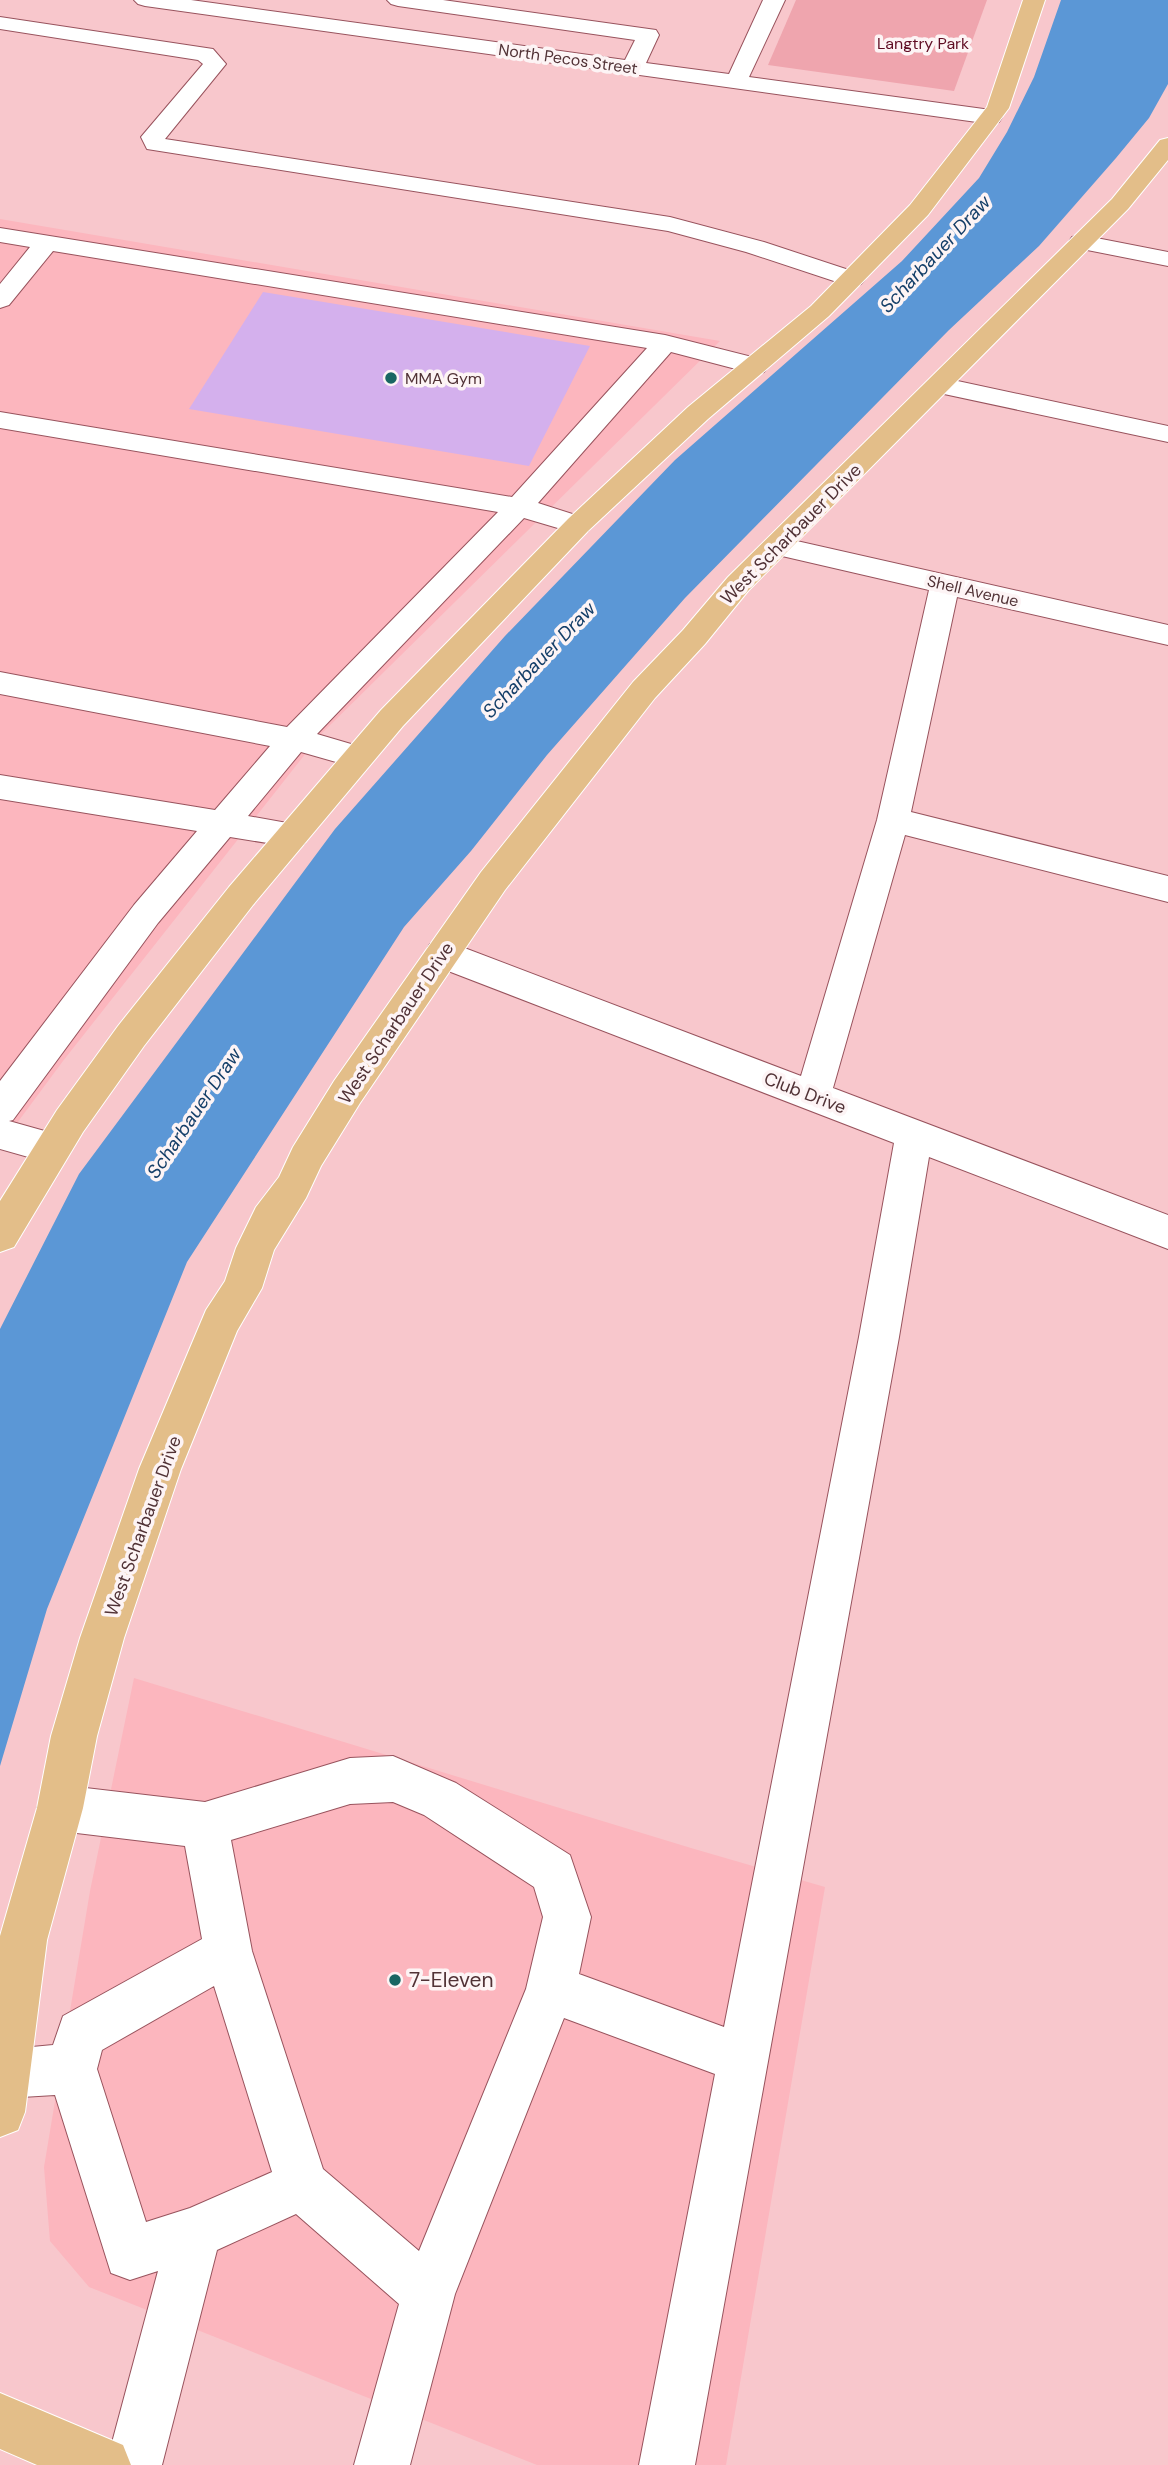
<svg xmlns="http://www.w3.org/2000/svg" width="1168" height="2465" font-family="'DM Sans',sans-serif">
<rect width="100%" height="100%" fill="#f8c7cc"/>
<!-- built -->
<path fill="#fcb6be" d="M0,219L720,341L321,734L63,1061L0,1146Z
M134,1678L691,1848L825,1887L726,2465H537L89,2287L50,2241L44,2167L90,1891Z"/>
<!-- green -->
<path fill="#efa5ae" d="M796,0H987L954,91L768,65Z"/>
<!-- water -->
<path fill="#5b97d6" d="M1061,0H1168V84L1149,118L1116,158L1039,246L949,330L685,598L547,755L471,851L404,927L187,1262L47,1609L0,1766V1329L79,1174L335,829L505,636L675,460L902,261L979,178L1007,132L1034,77Z"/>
<!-- building -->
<path fill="#d4b0ed" d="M263,292L590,346L529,466L189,409Z"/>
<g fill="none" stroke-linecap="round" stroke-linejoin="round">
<defs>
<path id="minor" d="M134,0H191L625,60L635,40L398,6L391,4L387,0H443L656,30L659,35L646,63L729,74L763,0H785L749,77L991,110L999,112L1002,117L999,122L991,124L145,6L138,4Z
M0,17L213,49L226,64L165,139L670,217L764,242L861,274L865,279L861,284L852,287L746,252L668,231L147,149L141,137L203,64L198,60L0,29Z
M0,228L665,335L764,360L768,366L764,372L755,374L671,352L538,503L588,519L592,525L588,531L578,534L524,518L317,734L368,749L373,757L368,765L357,768L301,752L248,816L304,826L308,835L304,844L292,847L230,837L158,923L13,1120L9,1121L66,1137L72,1148L66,1159L53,1164L0,1149V1081L134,905L197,831L0,799V775L215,810L270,746L0,694V672L287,727L498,512L0,428V412L512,497L647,348L53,251L9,305L0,308V284L30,247L0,242Z
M1081,235L1168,252V266L1072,247L1069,242L1072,237Z
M939,377L1168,426V442L930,391L926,385L930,379Z
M779,537L1168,625V645L957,597L911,812L1168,876V902L905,835L833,1088L1168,1215V1249L929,1157L899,1337L695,2465H639L715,2074L564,2018L455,2294L410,2465H354L399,2304L296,2214L217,2250L162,2465H106L158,2271L130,2280L111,2273L55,2095L5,2098L0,2096V2050L53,2045L63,2016L202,1939L185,1846L60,1831L44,1824L37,1808L44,1792L60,1785L205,1802L350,1758L393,1756L456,1783L570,1855L591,1917L579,1974L724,2027L859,1337L894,1143L430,964L425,954L430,944L442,941L454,944L801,1076L877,820L929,590L769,553L765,546L769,539ZM393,1802L424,1815L534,1887L543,1917L526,1989L419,2251L323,2169L252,1951L231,1840L350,1804ZM214,1986L272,2172L190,2208L146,2222L97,2069L102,2050Z"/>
<path id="major" d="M1023,0H1045L1009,108L928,215L829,316L708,419L588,531L403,726L253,905L144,1046L83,1132L14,1247L0,1252V1201L57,1110L118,1026L229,887L381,710L568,519L688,407L811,306L910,205L987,107Z
M1168,138V160L1128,209L748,591L705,644L655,698L505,890L360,1103L321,1166L306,1198L274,1250L262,1288L237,1331L181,1469L124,1638L97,1736L83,1808L47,1940L25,2112L18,2130L0,2137V1936L37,1808L51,1736L80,1638L139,1469L206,1310L225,1281L236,1248L256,1207L279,1177L293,1147L334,1081L481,872L633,682L683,630L728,577L1112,199L1160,140Z
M0,2393L123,2445L131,2465H37L0,2449Z"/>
</defs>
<!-- minor casing -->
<use href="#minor" stroke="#98535d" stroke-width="2"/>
<!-- major casing -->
<use href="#major" stroke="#fff" stroke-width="2"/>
<!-- minor -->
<use href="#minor" fill="#fff" fill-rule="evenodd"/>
<!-- major -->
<use href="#major" fill="#e3be89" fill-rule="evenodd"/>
</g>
<!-- markers -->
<g fill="#196663" stroke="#fdf4f5" stroke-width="2.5">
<circle cx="391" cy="378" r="7"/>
<circle cx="395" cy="1980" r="7"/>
</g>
<g text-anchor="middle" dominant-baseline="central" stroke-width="7" stroke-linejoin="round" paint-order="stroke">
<!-- far-park labels -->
<g font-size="16" fill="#5f0c23" stroke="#fdf4f5">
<text x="923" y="43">Langtry Park</text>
</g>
<!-- far-street labels -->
<g font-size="16" fill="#513236" stroke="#fdf4f5">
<text transform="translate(568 59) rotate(8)">North Pecos Street</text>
<text transform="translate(973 591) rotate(13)">Shell Avenue</text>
</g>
<!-- far-poi labels -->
<g font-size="16" fill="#513236" stroke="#fdf4f5" text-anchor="start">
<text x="405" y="378">MMA Gym</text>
</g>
<!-- street labels -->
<g font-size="18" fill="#513236" stroke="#fdf4f5">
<text transform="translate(791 534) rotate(-45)">West Scharbauer Drive</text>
<text transform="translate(396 1023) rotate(-56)">West Scharbauer Drive</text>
<text transform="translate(805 1093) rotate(21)">Club Drive</text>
<text transform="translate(143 1526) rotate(-70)">West Scharbauer Drive</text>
</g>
<!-- water labels -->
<g font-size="19" font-style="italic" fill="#153f69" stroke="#fdf4f5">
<text transform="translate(935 254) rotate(-47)">Scharbauer Draw</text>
<text transform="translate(539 660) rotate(-46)">Scharbauer Draw</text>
<text transform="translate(194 1113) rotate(-56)">Scharbauer Draw</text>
</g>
<!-- near-poi labels -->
<g font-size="21" fill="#513236" stroke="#fdf4f5" text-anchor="start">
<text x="409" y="1980">7-Eleven</text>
</g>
</g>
</svg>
